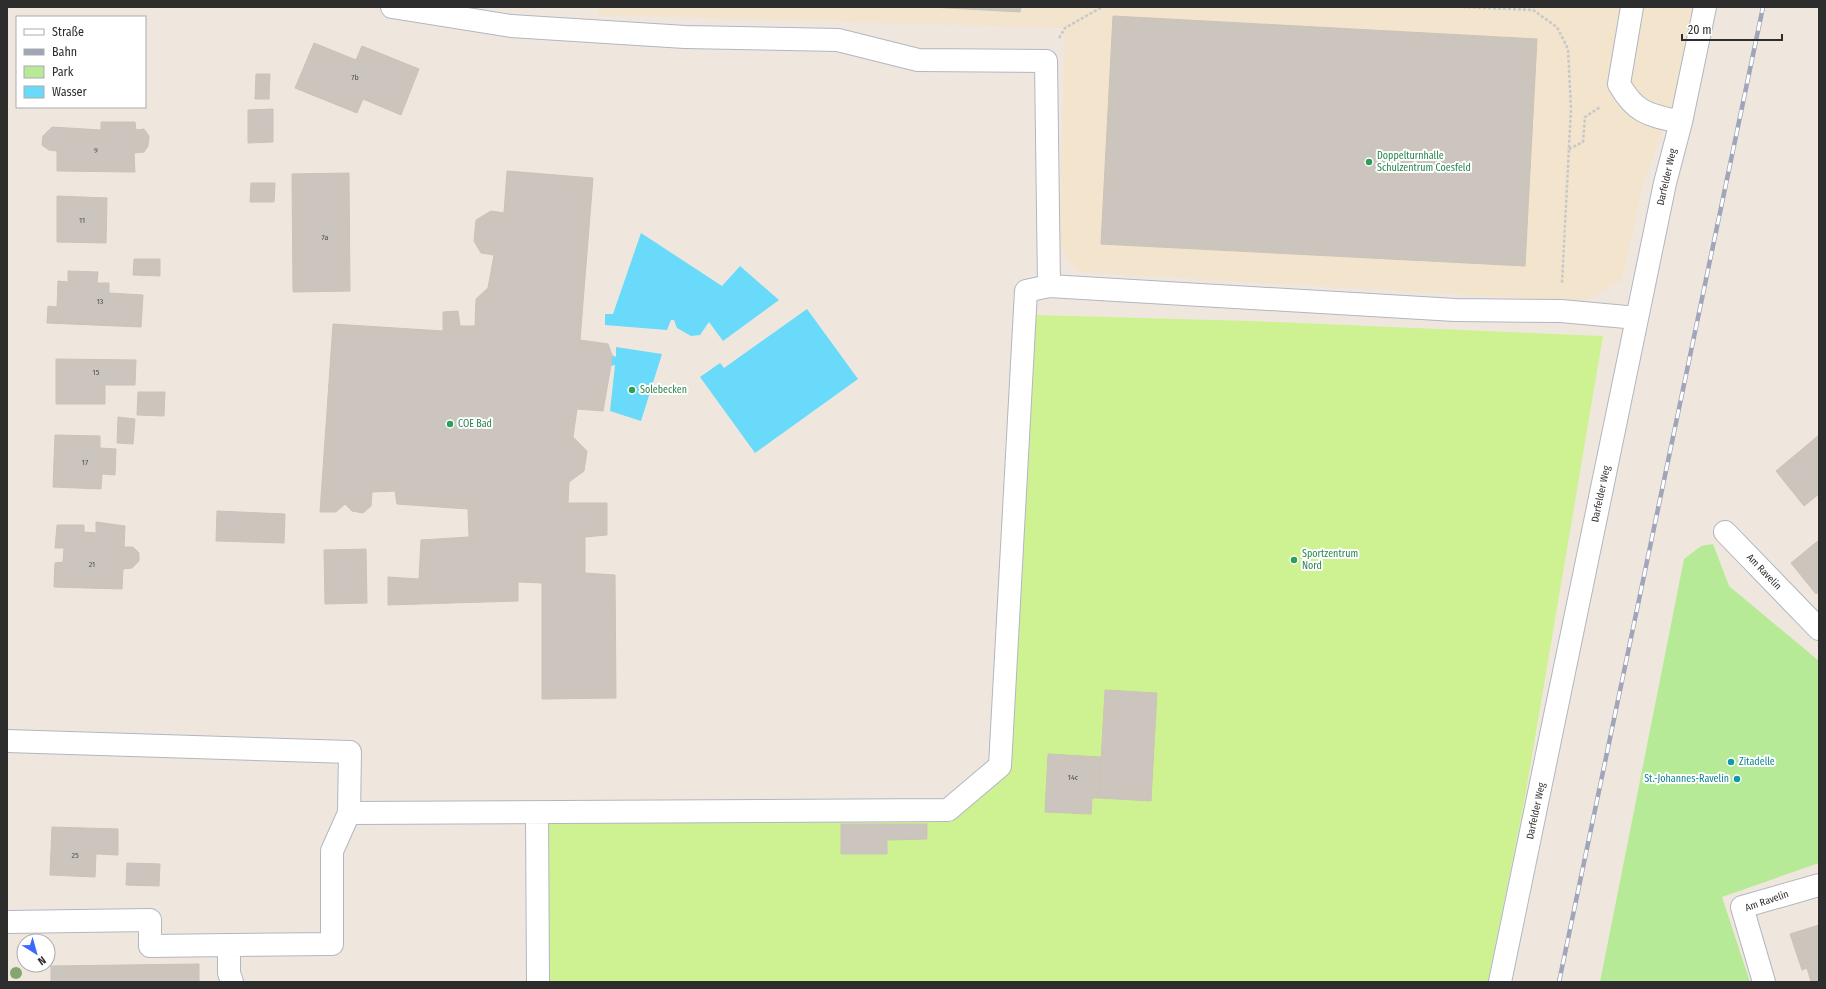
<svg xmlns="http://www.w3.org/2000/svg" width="1826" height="989" font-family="'Fira Sans Condensed',sans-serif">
<rect width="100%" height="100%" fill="#efe7de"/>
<!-- education -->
<path fill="#f2e4cd" d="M598,7H1695L1676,95L1643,184L1622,280L1584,302L1079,272L1067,260L1059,239L1065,28L598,15Z"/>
<!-- green -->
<path fill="#b7ea97" d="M1713,544L1729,586L1819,661V863L1722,897L1750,982H1600L1684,559L1701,546Z"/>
<!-- pitch -->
<path fill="#cef292" d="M1034,315L1251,321L1603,336L1524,803L1488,982H549L544,823L949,822L1008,771Z"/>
<!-- water -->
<path fill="#69daf9" d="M641,233L722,286L740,266L779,300L723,341L709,322L700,335L691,336L677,328L674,320H671L667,330L605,325V314H613Z
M807,309L858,379L755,453L700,377L720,363L724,368Z
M616,347L662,354L641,421L610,411L615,365L600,368L612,355L616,357Z"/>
<!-- building -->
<path fill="#cbc5bd" stroke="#cbc3b7" d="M931,7H1021L1020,12Z
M1113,16L1537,39L1525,266L1101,244Z
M314,43L356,60L362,46L419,69L401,115L363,99L357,113L295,88Z
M256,74H270L269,99H255Z
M273,109V142L248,143V110Z
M101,122H135L136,130L144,129L149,136L148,146L144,152L134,153L135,172L57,171V151L49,150L42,145L43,136L52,127L101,130Z
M507,171L593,178L580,340L608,344L612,355L611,365L603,411L577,409L573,437L587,451L584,471L569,482L568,503H607V535L585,537V573L615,575L616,698L542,699V583L518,582V601L388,605V577L419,579L421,540L469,537L468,509L397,504L395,491L372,492L371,506L363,513L352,511L345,504L336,512H320L333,324L443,331V312L458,311L460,326H475L476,299L488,288L494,255L481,253L474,241L476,220L491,211L504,213Z
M349,173L350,291L293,292L292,174Z
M251,183H275L274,202H250Z
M57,196L107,198L106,243L57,242Z
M134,259H160V276L133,275Z
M68,271L98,272L97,283H109V293L143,295L141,327L47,323L48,306L57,307L58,281L68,282Z
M56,359L136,360L135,385H105V404H56Z
M138,392H165L164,416L137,415Z
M118,417L135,419L133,444L117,443Z
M55,435L100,436V448L116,449L115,475L102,474L101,489L53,487Z
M1819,435V494L1804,506L1776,471Z
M217,511L285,514L284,543L216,541Z
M96,522L125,526L124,547H133L139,553V561L132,568L123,569L122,589L54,587L55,563L63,562L64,548H55L57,525H84V532L96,533Z
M1819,540V592L1816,594L1791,563Z
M366,549L367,603L325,604L324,550Z
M1105,690L1157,693L1151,801L1099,798Z
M1048,754L1101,757L1099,798H1092L1091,814L1045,812Z
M841,824H927V839L887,840V854H841Z
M52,827L118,829V855L96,854L95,877L50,875Z
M127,863L160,864L159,886L126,885Z
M1819,925V982H1811L1807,968L1802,970L1790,934Z
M199,964V982H51V966Z"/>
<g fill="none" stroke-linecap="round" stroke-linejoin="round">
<defs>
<path id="minor" d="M392,7L511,26L685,37L838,40L918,60L1046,61L1049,286L1455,310L1561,311L1637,318
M1632,7L1619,84C1636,114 1649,115 1681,122
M1725,532L1819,629
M7,741L350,752L349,813L948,810L1000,766L1026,291L1049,286
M537,813L538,982
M7,922L150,920V946L229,945
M232,982L229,973V945L332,944V851L349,813
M1500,982L1665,183L1681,122L1705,7
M1764,982L1742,907L1819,885"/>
</defs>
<!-- minor casing -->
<use href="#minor" stroke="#b2b6c1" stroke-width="24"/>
<!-- path -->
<path stroke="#c8c8c8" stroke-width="2.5" stroke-dasharray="3 2" stroke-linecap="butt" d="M1463,7L1533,10L1557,27L1568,49L1571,108L1562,283
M1059,38L1065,28L1102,7
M1569,149L1583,142L1585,117L1600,107"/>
<!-- minor -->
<use href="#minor" stroke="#fff" stroke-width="22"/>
<defs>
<path id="rail" d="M1559,982L1763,7"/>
</defs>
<!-- rail casing -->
<use href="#rail" stroke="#a0a5b9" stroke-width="4.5"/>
<!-- rail -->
<use href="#rail" stroke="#fff" stroke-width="3" stroke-dasharray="9" stroke-linecap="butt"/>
</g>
<!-- trees -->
<circle fill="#84a76f" cx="16" cy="973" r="6"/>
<!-- markers -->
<g fill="#2e9e5b" stroke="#fff" stroke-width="1.5">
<circle cx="1369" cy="162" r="4"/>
<circle cx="632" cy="390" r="4"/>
<circle cx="450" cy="424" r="4"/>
<circle cx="1294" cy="560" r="4"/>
</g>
<g fill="#0f9aa8" stroke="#fff" stroke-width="1.5">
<circle cx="1731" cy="762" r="4"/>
<circle cx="1737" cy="779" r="4"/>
</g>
<g text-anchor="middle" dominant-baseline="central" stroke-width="4" stroke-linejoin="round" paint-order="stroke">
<!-- number labels -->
<g font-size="8" fill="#545351">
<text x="355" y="77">7b</text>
<text x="96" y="150">9</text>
<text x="82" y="220">11</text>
<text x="325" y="237">7a</text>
<text x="100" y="301">13</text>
<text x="96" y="372">15</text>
<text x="85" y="462">17</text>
<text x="92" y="564">21</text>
<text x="1073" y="777">14c</text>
<text x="75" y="855">25</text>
</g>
<!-- leisure labels -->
<g font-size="10" fill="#27864d" stroke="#fff" text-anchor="start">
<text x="1377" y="156">Doppelturnhalle<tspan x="1377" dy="12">Schulzentrum Coesfeld</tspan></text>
<text x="640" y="390">Solebecken</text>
<text x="458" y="424">COE Bad</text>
<text x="1302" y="554">Sportzentrum<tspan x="1302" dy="12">Nord</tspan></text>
</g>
<!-- street labels -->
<g font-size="10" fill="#2d2d2d" stroke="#fff">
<text transform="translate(1667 177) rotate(-77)">Darfelder Weg</text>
<text transform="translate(1601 494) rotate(-78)">Darfelder Weg</text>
<text transform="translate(1764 572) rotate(46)">Am Ravelin</text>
<text transform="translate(1536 811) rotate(-78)">Darfelder Weg</text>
<text transform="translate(1767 901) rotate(-19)">Am Ravelin</text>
</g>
<!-- culture labels -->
<g font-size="10" fill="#0d838f" stroke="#fff" text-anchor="start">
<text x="1739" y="762">Zitadelle</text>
<text x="1729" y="779" text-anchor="end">St.-Johannes-Ravelin</text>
</g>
</g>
<!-- border -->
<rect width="1826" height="989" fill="none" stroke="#2d2d2d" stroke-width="16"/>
<!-- legend -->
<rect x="16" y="16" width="130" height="92" fill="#ffffff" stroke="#ababab"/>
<rect x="24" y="29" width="20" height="6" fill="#ffffff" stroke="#ababab"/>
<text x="52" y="36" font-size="12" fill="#2d2d2d">Straße</text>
<rect x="24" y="49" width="20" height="6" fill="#a0a5b9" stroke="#ababab"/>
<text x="52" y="56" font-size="12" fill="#2d2d2d">Bahn</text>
<rect x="24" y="66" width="20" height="12" fill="#b7ea97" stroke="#ababab"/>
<text x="52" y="76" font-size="12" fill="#2d2d2d">Park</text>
<rect x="24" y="86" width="20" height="12" fill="#69daf9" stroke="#ababab"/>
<text x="52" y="96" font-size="12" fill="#2d2d2d">Wasser</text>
<!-- north arrow -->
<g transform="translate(36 953) rotate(143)"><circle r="19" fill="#ffffff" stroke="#ababab"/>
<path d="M0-3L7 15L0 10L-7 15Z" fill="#3c6aff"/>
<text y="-6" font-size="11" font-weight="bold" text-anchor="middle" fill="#2d2d2d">N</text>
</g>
<!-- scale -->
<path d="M1682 34v6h100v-6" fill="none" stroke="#2d2d2d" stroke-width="2"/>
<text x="1688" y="34" font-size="12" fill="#2d2d2d" stroke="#ffffff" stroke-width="3" paint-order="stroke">20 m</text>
</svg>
